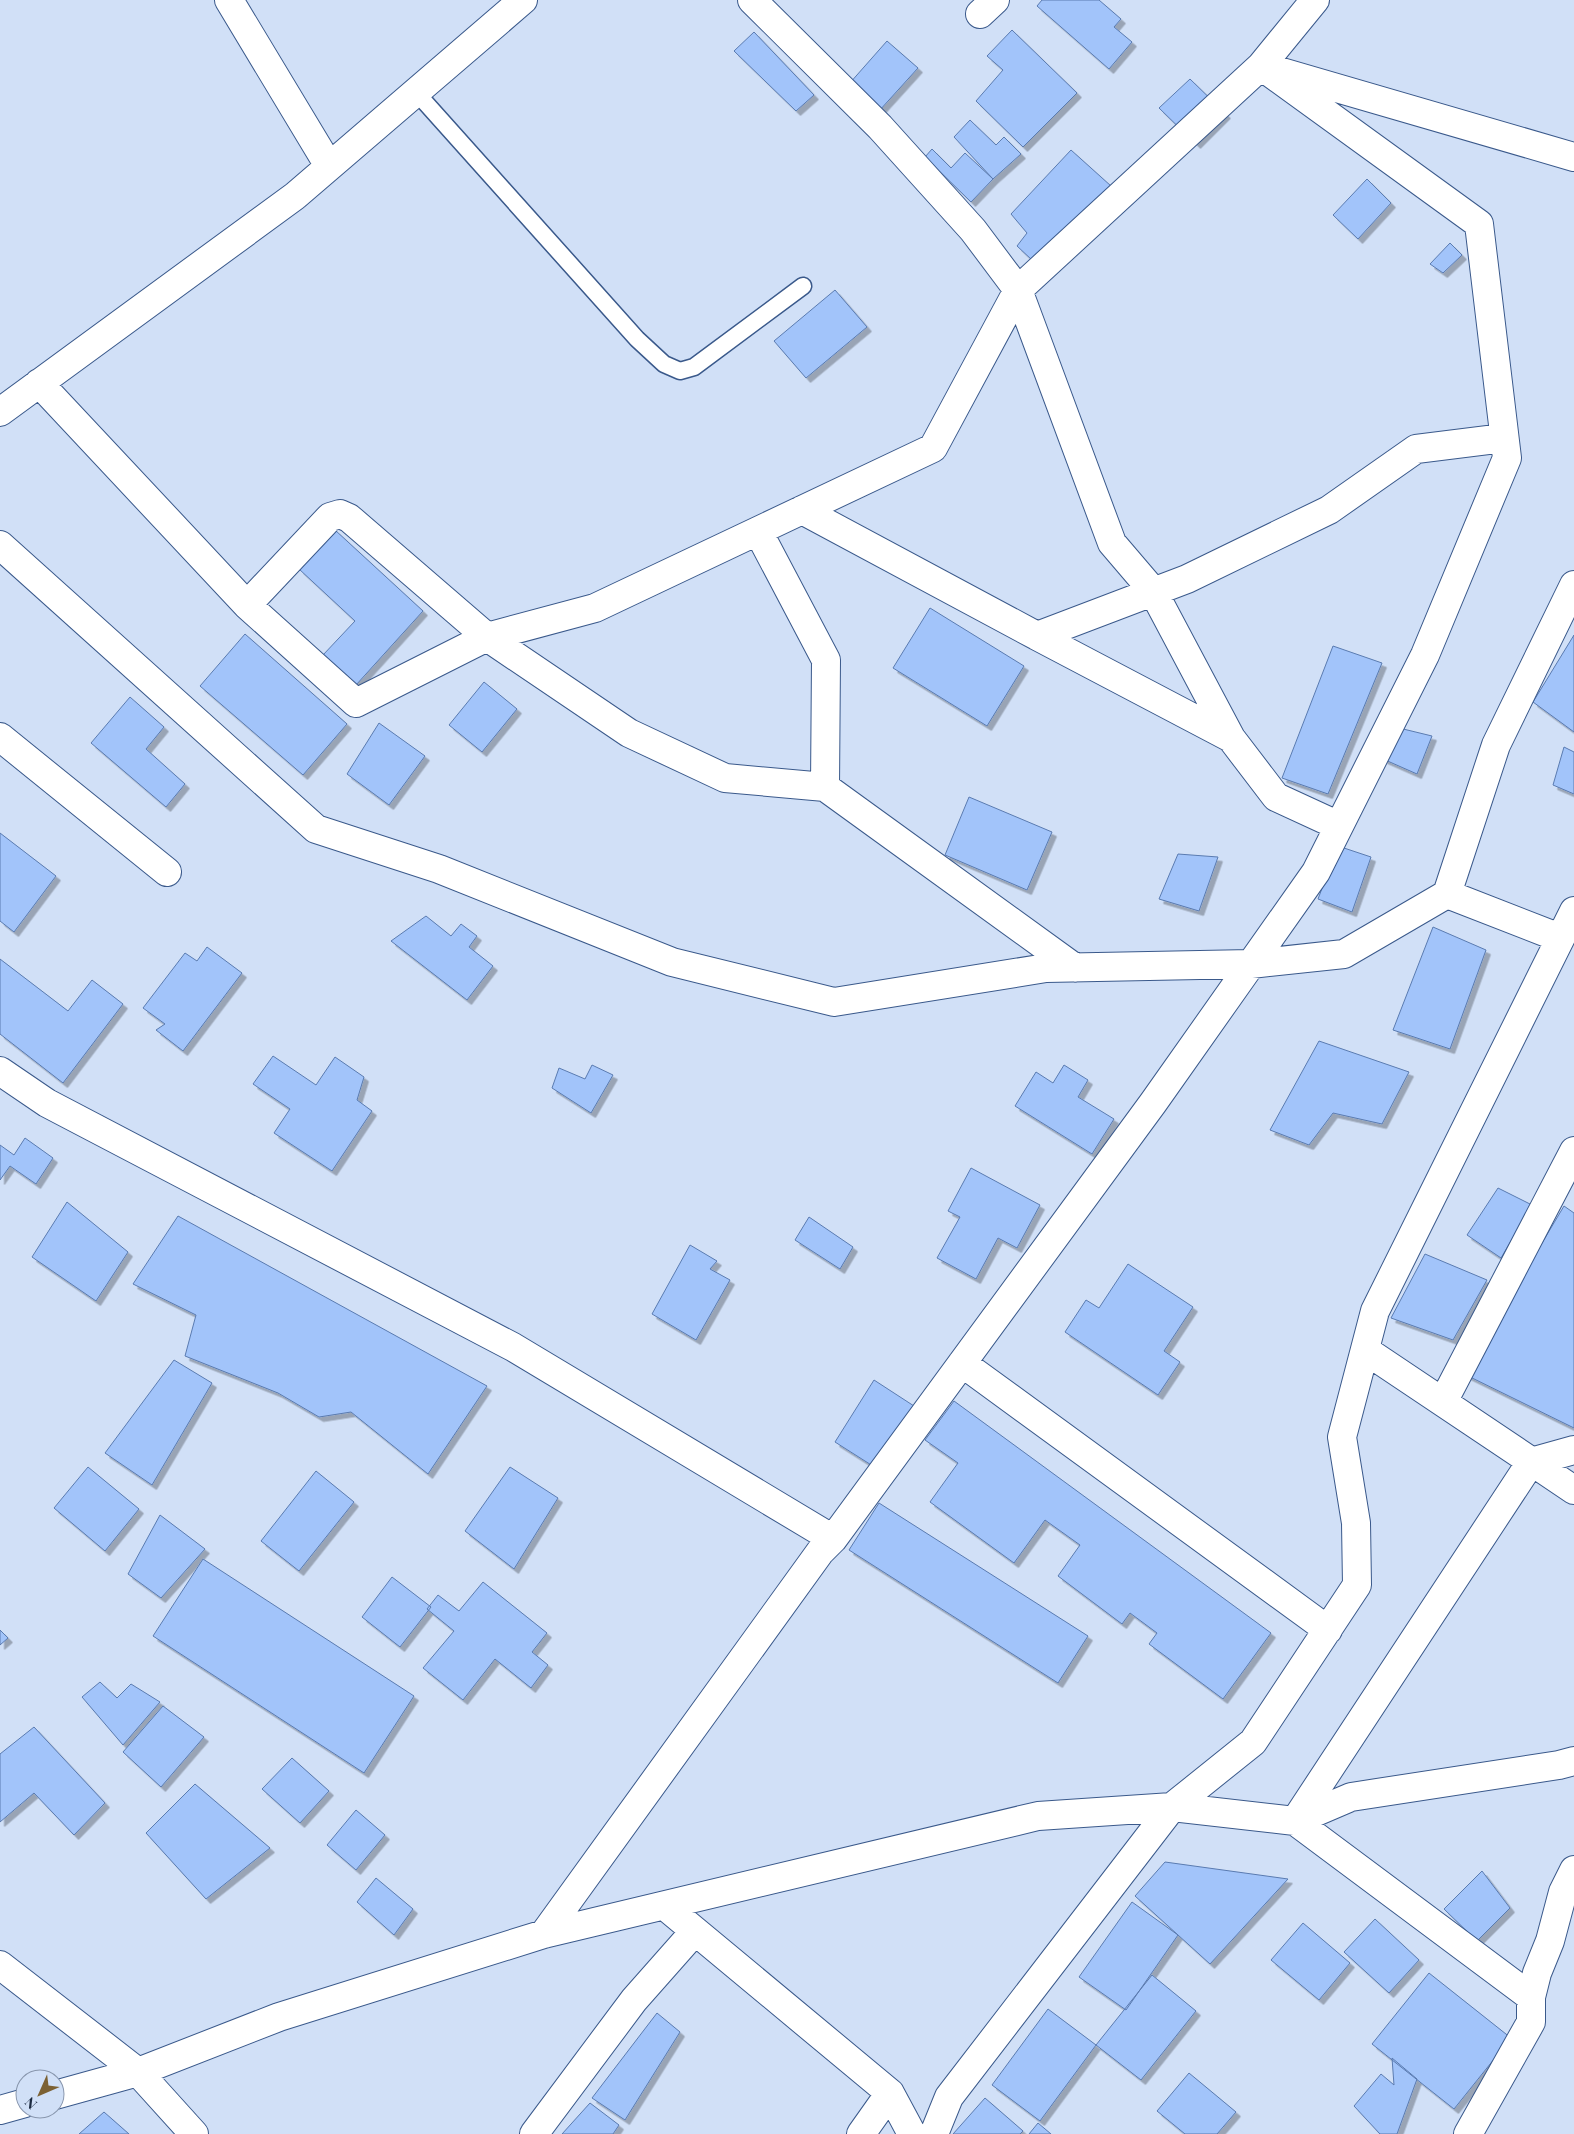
<svg xmlns="http://www.w3.org/2000/svg" width="1574" height="2134" font-family="'Playfair Display',serif">
<defs>
<filter id="shadow"><feDropShadow dx="4.5" dy="4.5" stdDeviation="0" flood-color="#0004"/></filter>
</defs>
<rect width="100%" height="100%" fill="#d1e0f7"/>
<!-- building -->
<path fill="#a2c4fa" stroke="#5a7bb0" filter="url(#shadow)" d="M1042,0H1099L1121,19L1114,27L1132,42L1109,69L1037,6Z
M1012,30L1077,93L1023,147L976,101L1003,70L987,56Z
M754,32L814,95L796,111L734,51Z
M887,41L918,68L879,111L849,84Z
M1190,79L1226,114L1196,144L1159,108Z
M970,120L996,145L1004,137L1021,154L993,179L954,137Z
M932,149L951,168L965,153L993,179L971,202L925,157Z
M1071,150L1111,186L1032,260L1017,246L1027,233L1011,214Z
M1367,179L1391,203L1358,239L1333,215Z
M1450,243L1462,255L1443,273L1430,264Z
M835,290L867,327L806,378L774,341Z
M335,530L423,611L356,685L323,655L355,621L299,569Z
M930,608L1024,666L987,726L893,668Z
M245,634L347,724L303,775L200,686Z
M1574,635V732L1533,702Z
M1333,646L1382,663L1328,794L1282,778Z
M484,682L517,709L482,752L449,725Z
M130,697L164,727L146,749L185,784L166,807L91,743Z
M379,723L425,756L389,805L347,774Z
M1395,727L1432,736L1417,774L1383,759Z
M1564,747L1574,752V794L1553,785Z
M969,797L1052,832L1027,890L945,855Z
M0,833L56,876L14,932L0,921Z
M1338,846L1371,857L1352,912L1318,899Z
M1178,854L1218,857L1199,911L1159,899Z
M426,916L451,936L461,924L477,936L469,947L493,966L467,1000L391,941Z
M1433,927L1486,950L1450,1049L1393,1030Z
M207,947L242,973L183,1051L156,1030L165,1024L143,1008L185,953L197,961Z
M0,959L68,1011L92,980L123,1004L63,1083L0,1034Z
M1319,1041L1409,1072L1382,1124L1333,1113L1309,1145L1270,1130Z
M273,1056L316,1085L335,1057L364,1077L357,1100L372,1111L332,1171L274,1133L290,1109L253,1084Z
M592,1065L613,1075L591,1113L552,1088L559,1068L585,1079Z
M1064,1065L1088,1080L1078,1097L1114,1119L1092,1154L1015,1106L1036,1072L1053,1083Z
M25,1138L53,1158L36,1184L10,1166L0,1180V1145L14,1155Z
M971,1168L1040,1205L1017,1248L998,1238L976,1279L937,1258L960,1217L948,1211Z
M1498,1188L1532,1205L1501,1258L1467,1235Z
M67,1202L128,1252L96,1301L32,1257Z
M1564,1206L1574,1213V1428L1464,1374Z
M178,1216L487,1386L428,1474L351,1412L319,1417L278,1393L185,1356L196,1315L133,1284Z
M809,1217L853,1247L840,1269L795,1240Z
M690,1245L717,1261L710,1269L730,1280L696,1340L652,1314Z
M1425,1254L1487,1280L1453,1340L1391,1318Z
M1128,1264L1193,1307L1164,1351L1180,1362L1158,1395L1065,1332L1086,1300L1099,1308Z
M174,1360L212,1383L152,1485L105,1453Z
M874,1380L914,1406L876,1468L835,1442Z
M954,1401L1271,1633L1223,1699L1149,1644L1157,1633L1130,1613L1122,1624L1058,1576L1080,1545L1045,1520L1014,1563L930,1502L958,1463L925,1440Z
M88,1467L139,1509L105,1551L54,1508Z
M510,1467L558,1498L514,1569L465,1531Z
M316,1471L354,1502L299,1571L261,1541Z
M879,1503L1088,1636L1058,1683L849,1550Z
M160,1515L205,1549L161,1598L128,1574Z
M203,1559L414,1696L364,1773L153,1636Z
M392,1577L431,1607L400,1647L362,1617Z
M483,1582L547,1633L532,1652L548,1665L531,1688L495,1659L463,1700L423,1668L454,1631L427,1609L438,1595L459,1611Z
M0,1630L8,1638L0,1645Z
M100,1682L117,1698L131,1684L160,1702L123,1745L82,1697Z
M163,1706L204,1737L161,1787L123,1752Z
M34,1727L105,1803L74,1835L34,1793L0,1822V1754Z
M292,1758L329,1791L300,1823L262,1789Z
M195,1784L270,1848L206,1899L146,1833Z
M356,1810L385,1835L356,1870L327,1845Z
M1165,1862L1288,1879L1210,1964L1135,1896Z
M1482,1871L1510,1908L1477,1941L1444,1909Z
M376,1878L413,1909L394,1935L357,1902Z
M1132,1902L1178,1935L1126,2010L1079,1977Z
M1375,1919L1419,1960L1389,1993L1344,1952Z
M1303,1923L1350,1963L1319,2000L1271,1960Z
M1429,1973L1511,2038L1454,2109L1372,2044Z
M1152,1975L1196,2011L1141,2080L1096,2045Z
M1048,2009L1096,2045L1040,2121L992,2085Z
M657,2013L680,2032L625,2120L592,2098Z
M1392,2058L1417,2079L1397,2134H1380L1354,2106L1381,2074L1394,2085Z
M1189,2073L1236,2112L1217,2134H1185L1157,2111Z
M985,2098L1023,2131L1020,2134H953Z
M590,2103L619,2125L613,2134H562Z
M104,2112L129,2134H79Z
M1038,2123L1051,2134H1029Z"/>
<g fill="none" stroke-linecap="round" stroke-linejoin="round">
<defs>
<path id="service" d="M415,91L637,339L664,364L680,371L694,367L803,286"/>
<path id="minor" d="M229,0L329,166
M752,0L880,127L973,230L1018,290L1112,543L1153,591L1231,738
M980,14L995,0
M39,383L247,605L356,703L487,637L595,608L933,448L1018,290L1261,66L1574,157
M0,412L295,196L523,0
M802,510L1037,636
M758,531L826,660L825,787L1075,968
M0,545L316,829L439,869L672,962L834,1002L1046,968L1251,964L1344,954L1447,894L1560,938
M247,605L330,517L340,514L349,518L487,637L629,733L725,778L825,787
M0,737L167,872
M1339,826L1276,797L1231,738L1037,636L1187,579L1329,510L1416,449L1504,438
M1447,894L1496,745L1574,585
M0,1071L47,1103L513,1347L833,1539
M1365,1350L1574,1490
M962,1363L1328,1630
M1443,1402L1574,1151
M665,1906L890,2093L912,2134
M544,1934L820,1552L833,1539L1153,1103L1316,872L1425,655L1507,458L1479,224L1261,66L1315,0
M0,1965L138,2072L194,2134
M1531,1997L1295,1821L1531,1462L1574,1450
M55,2095L138,2072L279,2017L544,1934L1038,1816L1172,1807L1295,1821L1351,1797L1559,1765L1574,1761
M0,2110L25,2103
M534,2134L634,2000L695,1931
M861,2134L890,2093
M934,2134L949,2097L1172,1807L1253,1742L1357,1585L1356,1523L1342,1437L1375,1311L1574,911
M1468,2134L1531,2022V1997L1537,1973L1550,1941L1563,1892L1574,1870"/>
</defs>
<!-- service casing -->
<use href="#service" stroke="#3a598b" stroke-width="19"/>
<!-- minor casing -->
<use href="#minor" stroke="#3a598b" stroke-width="30"/>
<!-- service -->
<use href="#service" stroke="#fff" stroke-width="16"/>
<!-- minor -->
<use href="#minor" stroke="#fff" stroke-width="28"/>
</g>
<!-- north arrow -->
<g transform="translate(40 2094) rotate(225)"><circle r="24" fill="#d1e0f7" stroke="#8997ae"/>
<path d="M0-4L9 19L0 12L-9 19Z" fill="#7c6133"/>
<text y="-8" font-size="14" font-weight="bold" text-anchor="middle" fill="#1c2a40">N</text>
</g>
</svg>
